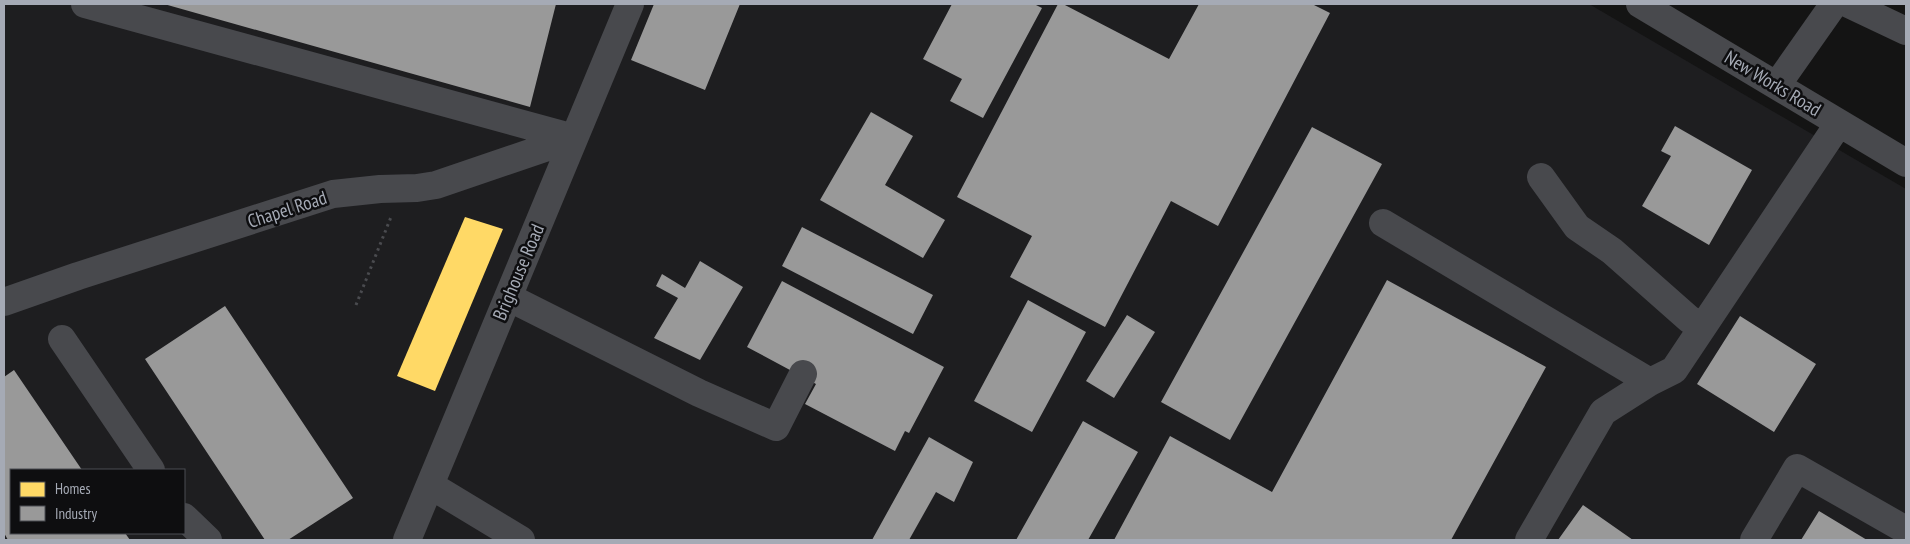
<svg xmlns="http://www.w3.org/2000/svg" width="1910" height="544" font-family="'PT Sans Narrow',sans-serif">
<rect width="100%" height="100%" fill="#141414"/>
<!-- built -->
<path fill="#1e1e20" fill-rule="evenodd" d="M4,4H1589L1906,189V540H4ZM11,470H184V533H11Z"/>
<!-- homes -->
<path fill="#ffd966" d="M465,217L503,229L435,391L397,376Z"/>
<!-- industry -->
<path fill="#999" d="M164,4H556L530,107Z
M654,4H740L705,90L631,60Z
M952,4H1034L1042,8L983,118L950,101L962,79L923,59Z
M1058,4H1063L1169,59L1199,4H1312L1330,13L1218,226L1171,201L1105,327L1010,277L1032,236L957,197Z
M871,112L913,136L885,185L945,220L923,258L820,200Z
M1675,126L1752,170L1709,245L1642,206L1671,156L1661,151Z
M1312,127L1382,164L1230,440L1161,402Z
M802,227L933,295L913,334L782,266Z
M700,261L743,287L700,360L654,338L678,298L656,286L662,274L685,288Z
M1387,280L1546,367L1451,540H1114L1170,436L1272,492Z
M782,281L944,367L909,433L905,431L895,451L805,404L816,384L747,347Z
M1028,300L1086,332L1032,432L974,401Z
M225,306L353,498L288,540H265L145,359Z
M1127,315L1155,332L1114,398L1086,381Z
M1740,316L1816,364L1774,432L1697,384Z
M14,370L82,470H11V533H125L130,540H8L4,533V377Z
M1083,421L1138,452L1088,540H1016Z
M929,437L973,462L954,502L936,492L909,540H872Z
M1583,505L1633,540H1558Z
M1819,511L1867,540H1801Z"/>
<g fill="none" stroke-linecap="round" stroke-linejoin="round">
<!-- path -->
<path stroke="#4a4b4f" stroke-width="3" stroke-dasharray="2.5 4" stroke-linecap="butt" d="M356,305L391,217"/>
<!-- minor -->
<path stroke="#48494d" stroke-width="28" d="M85,4L574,138
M1640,4L1906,163
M1849,4L1906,31
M1777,85L1834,4
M1541,177L1577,227L1612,251L1689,319L1702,327
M1383,223L1650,382
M508,297L699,393L776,427L803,374
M4,302L78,276L333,194L380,189L417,188L436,185L574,138
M62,339L151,470
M430,485L521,540
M184,517L208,540
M407,540L630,4
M1529,540L1603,412L1650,382L1674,370L1839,123
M1754,540L1797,468L1906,530"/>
</g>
<g text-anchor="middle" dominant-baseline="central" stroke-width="5" stroke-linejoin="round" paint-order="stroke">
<!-- street labels -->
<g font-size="19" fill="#a5aab5" stroke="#0e0e10">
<text transform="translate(1773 83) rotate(31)">New Works Road</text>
<text transform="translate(287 209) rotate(-18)">Chapel Road</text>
<text transform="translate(518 272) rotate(-67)">Brighouse Road</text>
</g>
</g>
<!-- border -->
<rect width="1910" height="544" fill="none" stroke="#a5aab5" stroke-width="10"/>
<!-- legend -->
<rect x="10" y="469" width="175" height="65" fill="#0e0e10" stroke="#4a4c52"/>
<rect x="20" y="482" width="25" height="15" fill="#ffd966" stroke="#4a4c52"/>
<text x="55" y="494" font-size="15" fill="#a5aab5">Homes</text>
<rect x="20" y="506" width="25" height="15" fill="#999999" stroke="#4a4c52"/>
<text x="55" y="519" font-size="15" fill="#a5aab5">Industry</text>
</svg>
